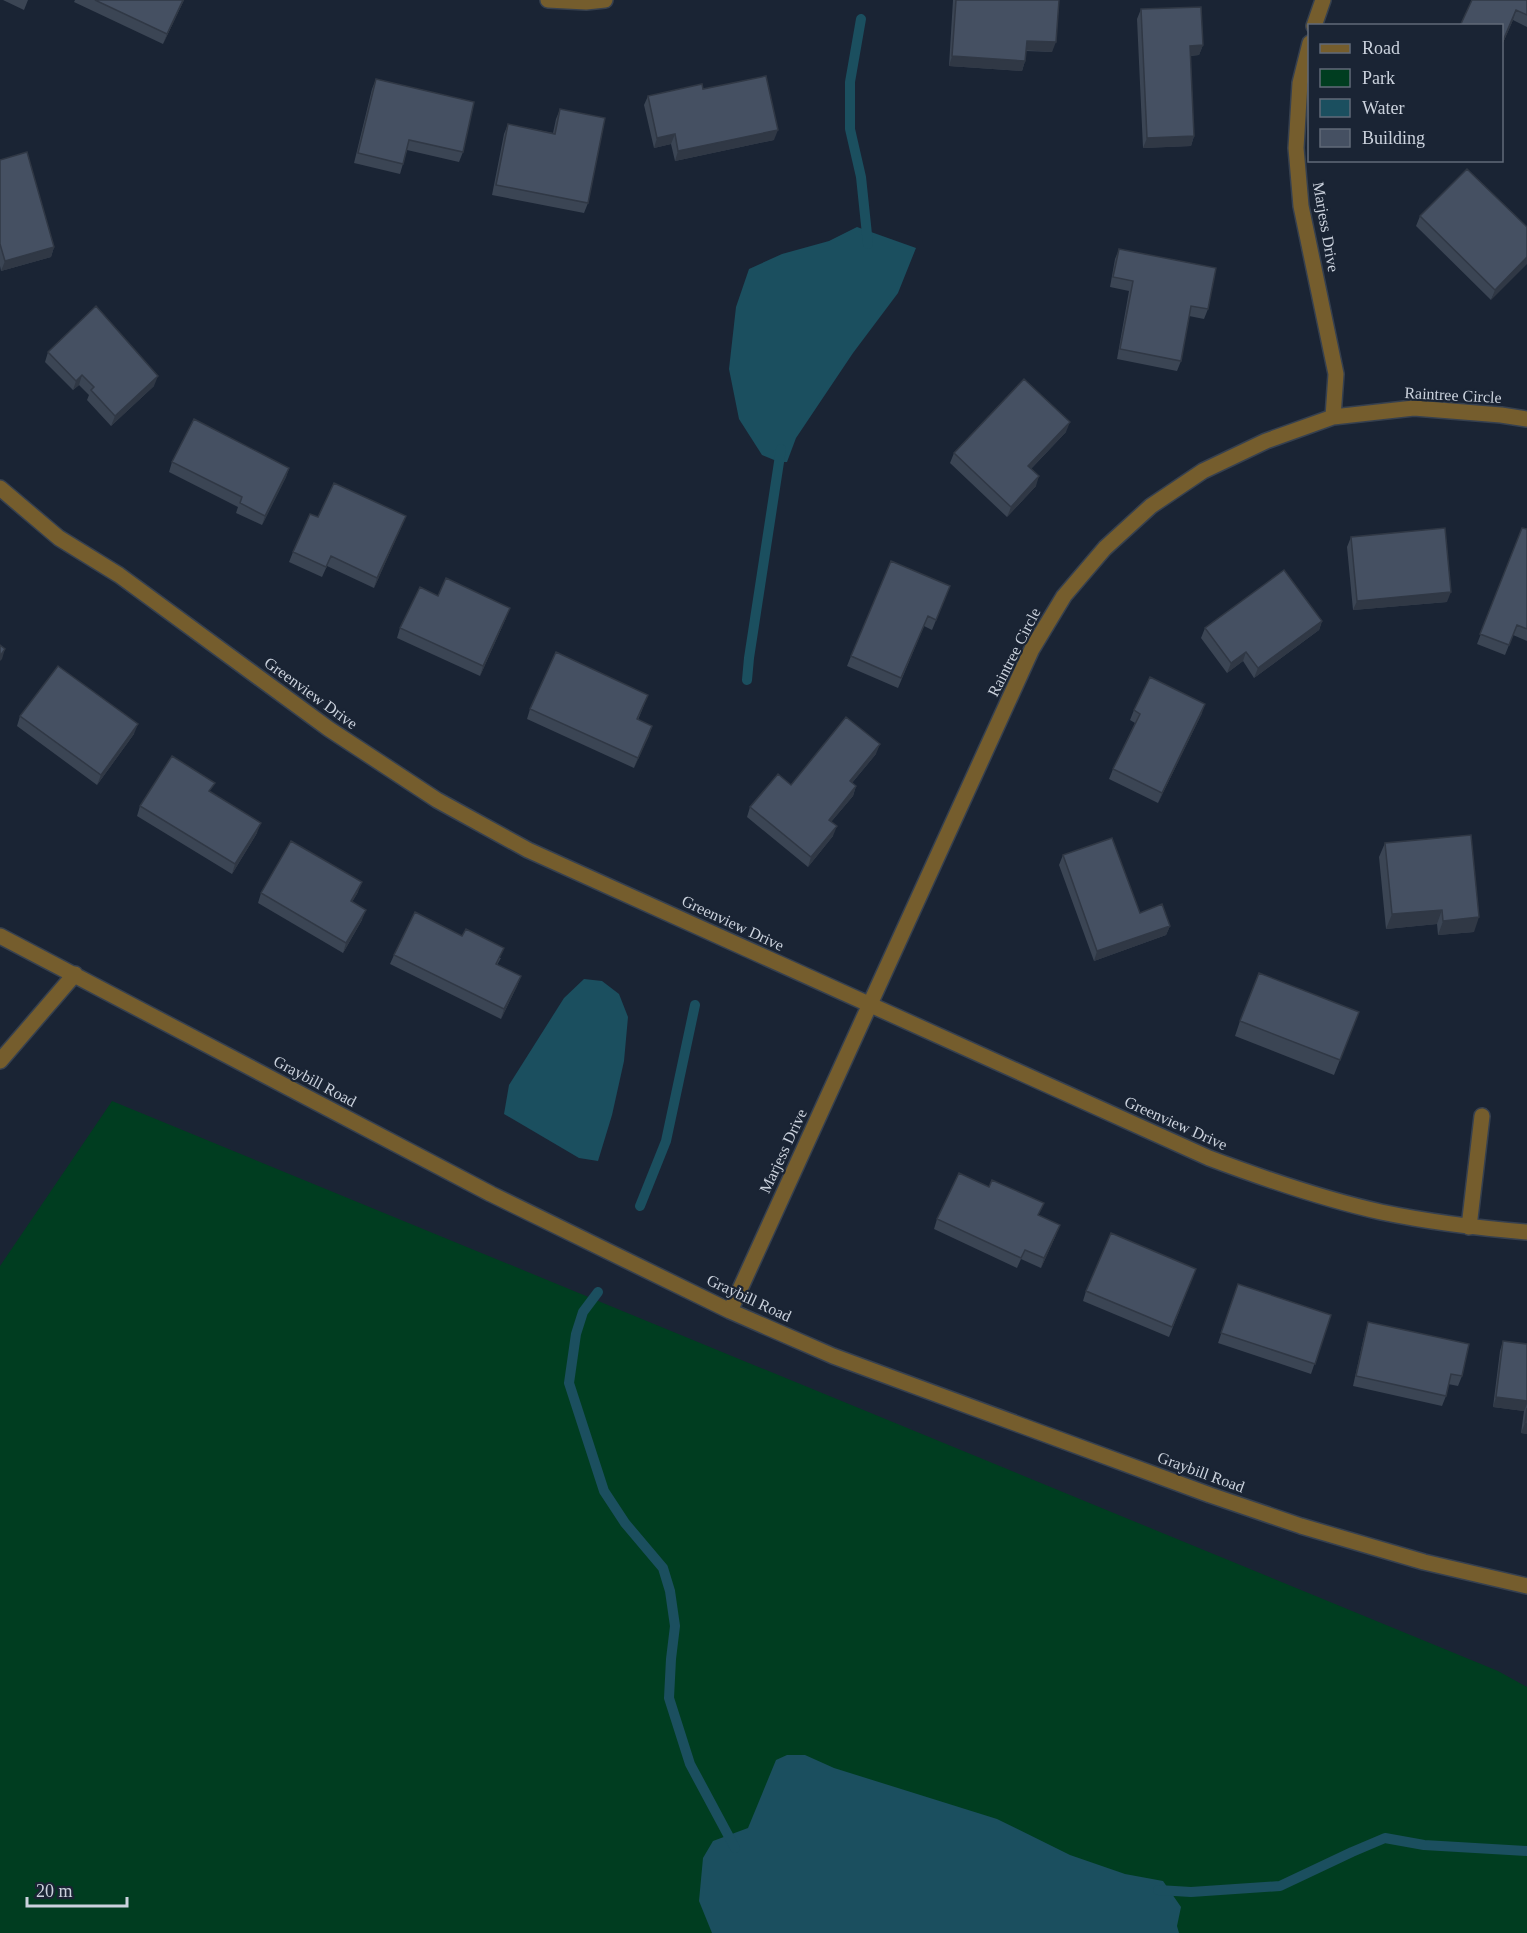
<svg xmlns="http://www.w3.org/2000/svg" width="1527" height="1933" font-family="'Times New Roman',serif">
<rect width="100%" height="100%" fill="#1a2434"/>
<!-- green -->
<path fill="#003d20" d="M112,1101L1498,1671L1527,1687V1933H0V1266Z"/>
<!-- water -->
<path fill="#1b4f5f" d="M857,227L916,248L898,293L853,353L796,438L787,462H779L762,455L739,419L729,369L736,307L749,269L782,254L829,241Z
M584,979L602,981L619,994L628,1017L624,1061L612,1115L598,1161L579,1158L504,1114L509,1085L564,998Z
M787,1755H805L834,1768L997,1819L1070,1855L1125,1874L1163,1881L1181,1907L1177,1926L1179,1933H712L699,1901L703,1858L713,1841L748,1828L776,1760Z"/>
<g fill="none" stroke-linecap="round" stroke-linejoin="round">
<!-- stream -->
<path stroke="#1b4f5f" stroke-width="10" d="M861,19L850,82V129L861,177L868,244
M747,680L749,658L781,449
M640,1206L666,1141L695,1005
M598,1292L583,1312L576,1334L569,1383L604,1491L625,1523L663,1568L670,1591L675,1626L671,1659L669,1698L690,1764L735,1848
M1158,1890L1191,1892L1280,1886L1352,1852L1385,1838L1424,1845L1527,1851"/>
<defs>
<path id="minor" d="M548,0L586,2L605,0
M1314,26L1323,0
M1310,43L1300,83L1296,148L1301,206L1336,374L1333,417
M0,488L59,538L119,575L329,729L437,800L528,850L1209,1158C1265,1179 1322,1199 1381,1212C1429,1222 1478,1228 1527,1232
M0,936L491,1194L730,1311L833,1356L1210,1495L1301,1526L1424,1562L1527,1586
M0,1061L75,974
M1469,1227L1482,1116
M730,1311L1032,649L1064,596L1105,548L1151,506L1203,471L1266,441L1333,417L1414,408L1501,415L1527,419"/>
</defs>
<!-- minor casing -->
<use href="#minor" stroke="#36404f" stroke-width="18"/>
<!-- minor -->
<use href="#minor" stroke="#755d2d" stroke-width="15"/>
</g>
<!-- wall -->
<path fill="#3b4554" d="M3,0H28L24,10Z
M75,0H184L163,44L74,2Z
M953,0H1059L1052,52L1026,51L1025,61L1022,71L949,66Z
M1527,0V27L1513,20L1502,45V26Z
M1141,9L1203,45L1199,55L1190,56L1194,136L1191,146L1143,148L1137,19Z
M376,79L463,152L459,162L407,150L400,174L354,163L372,89Z
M703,89L774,140L675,161L671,144L654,148L644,105L648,96Z
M560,109L588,203L584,213L492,195L504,134L508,124L553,133L556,119Z
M0,160L54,247L51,257L1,271L0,266Z
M1420,216L1527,227L1491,300L1416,226Z
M1119,249L1208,309L1204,319L1189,316L1181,361L1177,371L1117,359L1129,291L1110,287L1115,259Z
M48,352L154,386L111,426L87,400L89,395L79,385L73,390L45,362Z
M1066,432L1031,469L1036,486L1007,517L950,463L954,453Z
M172,462L289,468L286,477L262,525L236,513L238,507L169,472Z
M406,516L374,588L327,566L322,577L289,562L293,552L318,517Z
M1522,528L1527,529V641L1513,635L1505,655L1477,644Z
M1351,537L1447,602L1353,610L1347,547Z
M946,596L932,630L924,626L898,688L847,666L851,656Z
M506,618L480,676L397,638L400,628Z
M1322,621L1319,630L1254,678L1243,661L1227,673L1201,638L1205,628Z
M648,695L638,720L652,726L634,768L527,719L530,709Z
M1134,710L1202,713L1158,803L1109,779L1113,769L1135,723L1130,720Z
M20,716L134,734L97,785L17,726Z
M876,754L852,783L856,786L853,796L831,822L833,836L808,867L747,817L750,807L791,785Z
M211,793L257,833L232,874L137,816L140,806Z
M1385,843L1474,932L1438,935L1437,924L1386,929L1379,857Z
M1063,855L1140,913L1170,926L1166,935L1094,961L1059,865Z
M358,892L352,902L362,920L343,953L258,903L261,893Z
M394,955L501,958L497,965L521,976L517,986L501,1019L390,964Z
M1240,1021L1353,1027L1334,1075L1235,1036Z
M1039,1215L1056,1235L1041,1268L1021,1259L1017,1268L934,1229L937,1219Z
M1196,1269L1169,1337L1083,1301L1086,1291Z
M1238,1284L1331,1315L1311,1374L1218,1343Z
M1368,1322L1462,1376L1458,1386L1448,1384L1446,1396L1442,1406L1353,1386L1365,1332Z
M1503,1341L1527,1344V1434L1521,1433L1524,1411L1493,1407L1500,1351Z"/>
<!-- shaded-wall -->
<path fill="#303845" d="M183,0H184L163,44L167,34Z
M1516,10L1513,20L1502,45V43Z
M1027,41L1056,42L1052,52L1023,50Z
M1203,45L1199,55L1186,56L1190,46Z
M952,56L1025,61L1022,71L949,66Z
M778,130L774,140L675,161L678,151Z
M675,134L671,144L654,148L657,138Z
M1194,136L1191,146L1143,148L1147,138Z
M54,247L51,257L1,271L5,261Z
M1527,257V264L1491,300L1495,290Z
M82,375L79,385L73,390L76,381Z
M158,376L154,386L111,426L115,416Z
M1070,422L1066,432L1024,476L1028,466Z
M289,468L286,477L262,525L265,516Z
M1039,476L1036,486L1007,517L1011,507Z
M406,516L402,526L374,588L377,578Z
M1451,592L1447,602L1353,610L1357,601Z
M510,608L506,618L480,676L483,666Z
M1322,621L1319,630L1254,678L1258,668Z
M5,649L2,659L0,661V656Z
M1246,652L1243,661L1227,673L1231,663Z
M1205,704L1202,713L1158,803L1162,793Z
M138,724L134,734L97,785L101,775Z
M652,726L649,736L634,768L638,758Z
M880,744L876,754L846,790L850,781Z
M856,786L853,796L825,829L829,820Z
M261,823L257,833L232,874L235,864Z
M837,826L833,836L808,867L811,857Z
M362,882L358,892L347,911L351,901Z
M366,910L362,920L343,953L346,943Z
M1442,910L1437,924L1386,929L1392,914Z
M1479,917L1474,932L1438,935L1443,921Z
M1170,926L1166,935L1094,961L1097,951Z
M521,976L517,986L501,1019L504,1009Z
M1060,1225L1056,1235L1041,1268L1044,1258Z
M1496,1397L1527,1401V1404L1524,1411L1493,1407Z
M1525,1423L1527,1424V1434L1521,1433Z"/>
<!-- building -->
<path fill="#455062" stroke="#303845" stroke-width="1.5" d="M95,0H183L167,34Z
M956,0H1059L1056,42L1027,41L1025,61L952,56Z
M1472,0H1527V15L1516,10L1502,43V26H1460Z
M1201,7L1203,45L1190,46L1194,136L1147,138L1141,9Z
M766,76L778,130L678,151L675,134L657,138L648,96L702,84L703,89Z
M376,79L474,102L463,152L409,140L403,164L358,153Z
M560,109L605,118L588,203L496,185L508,124L555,134Z
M27,152L54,247L5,261L0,244V160Z
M1467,169L1527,227V257L1495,290L1420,216Z
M1119,249L1216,268L1208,309L1191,306L1181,361L1120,349L1133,281L1113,277Z
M96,306L158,376L115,416L91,390L94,387L82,375L76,381L48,352Z
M1024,379L1070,422L1028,466L1039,476L1011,507L954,453Z
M194,419L289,468L265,516L240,503L242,497L172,462Z
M334,483L406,516L377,578L331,556L326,567L293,552L310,514L318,517Z
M1445,528L1451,592L1357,601L1351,537Z
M1522,528L1527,529V629L1517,625L1509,645L1480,634Z
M891,561L950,586L936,620L928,616L901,678L851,656Z
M1284,570L1322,621L1258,668L1246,652L1231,663L1205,628Z
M446,578L510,608L483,666L400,628L420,587L438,596Z
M0,645L5,649L0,656Z
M556,652L648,695L637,719L652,726L638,758L530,709Z
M58,666L138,724L101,775L20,716Z
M1150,677L1205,704L1162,793L1113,769L1140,714L1134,710Z
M846,717L880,744L850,781L856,786L829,820L837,826L811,857L750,807L778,774L791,785Z
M172,756L215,783L209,791L261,823L235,864L140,806Z
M1471,835L1479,917L1443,921L1442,910L1392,914L1385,843Z
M1112,838L1140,913L1162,904L1170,926L1097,951L1063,855Z
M291,841L362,882L351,901L366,910L346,943L261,893Z
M415,912L462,936L466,929L504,948L496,964L521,976L504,1009L394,955Z
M1259,973L1359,1012L1340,1060L1240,1021Z
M959,1173L989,1187L992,1180L1044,1203L1038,1215L1060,1225L1044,1258L1025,1250L1021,1258L937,1219Z
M1111,1233L1196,1269L1172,1327L1086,1291Z
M1238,1284L1331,1315L1315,1364L1221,1333Z
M1368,1322L1469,1344L1462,1376L1451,1374L1446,1396L1356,1376Z
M1503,1341L1527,1344V1401L1496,1397Z
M1527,1408V1424L1525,1423Z"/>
<g text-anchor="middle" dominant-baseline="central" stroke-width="4.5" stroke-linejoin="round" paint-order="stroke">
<!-- street labels -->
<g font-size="16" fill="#cbd2dd" stroke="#1a2434">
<text transform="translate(1326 227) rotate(80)">Marjess Drive</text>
<text transform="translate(1453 395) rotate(3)">Raintree Circle</text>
<text transform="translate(1014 652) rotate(-63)">Raintree Circle</text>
<text transform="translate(311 693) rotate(36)">Greenview Drive</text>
<text transform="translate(733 923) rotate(25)">Greenview Drive</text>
<text transform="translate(315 1081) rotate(28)">Graybill Road</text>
<text transform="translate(1176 1123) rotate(24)">Greenview Drive</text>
<text transform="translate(783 1151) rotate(-65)">Marjess Drive</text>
<text transform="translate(749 1298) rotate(25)">Graybill Road</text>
<text transform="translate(1201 1472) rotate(20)">Graybill Road</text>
</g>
</g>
<!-- legend -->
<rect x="1308" y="24" width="195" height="138" fill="#1a2434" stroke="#616a78" stroke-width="1.5"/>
<rect x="1320" y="44" width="30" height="9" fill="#755d2d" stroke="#616a78" stroke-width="1.5"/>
<text x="1362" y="54" font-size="18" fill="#cbd2dd">Road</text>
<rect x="1320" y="69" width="30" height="18" fill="#003d20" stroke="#616a78" stroke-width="1.5"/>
<text x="1362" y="84" font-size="18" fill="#cbd2dd">Park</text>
<rect x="1320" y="99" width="30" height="18" fill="#1b4f5f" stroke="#616a78" stroke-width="1.5"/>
<text x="1362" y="114" font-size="18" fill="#cbd2dd">Water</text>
<rect x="1320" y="129" width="30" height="18" fill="#455062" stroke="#616a78" stroke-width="1.5"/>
<text x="1362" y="144" font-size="18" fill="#cbd2dd">Building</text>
<!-- scale -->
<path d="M27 1897v9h100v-9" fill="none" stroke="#cbd2dd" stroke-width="3"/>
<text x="36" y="1897" font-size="18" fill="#cbd2dd" stroke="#1a2434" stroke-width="4.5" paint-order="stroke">20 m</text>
</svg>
